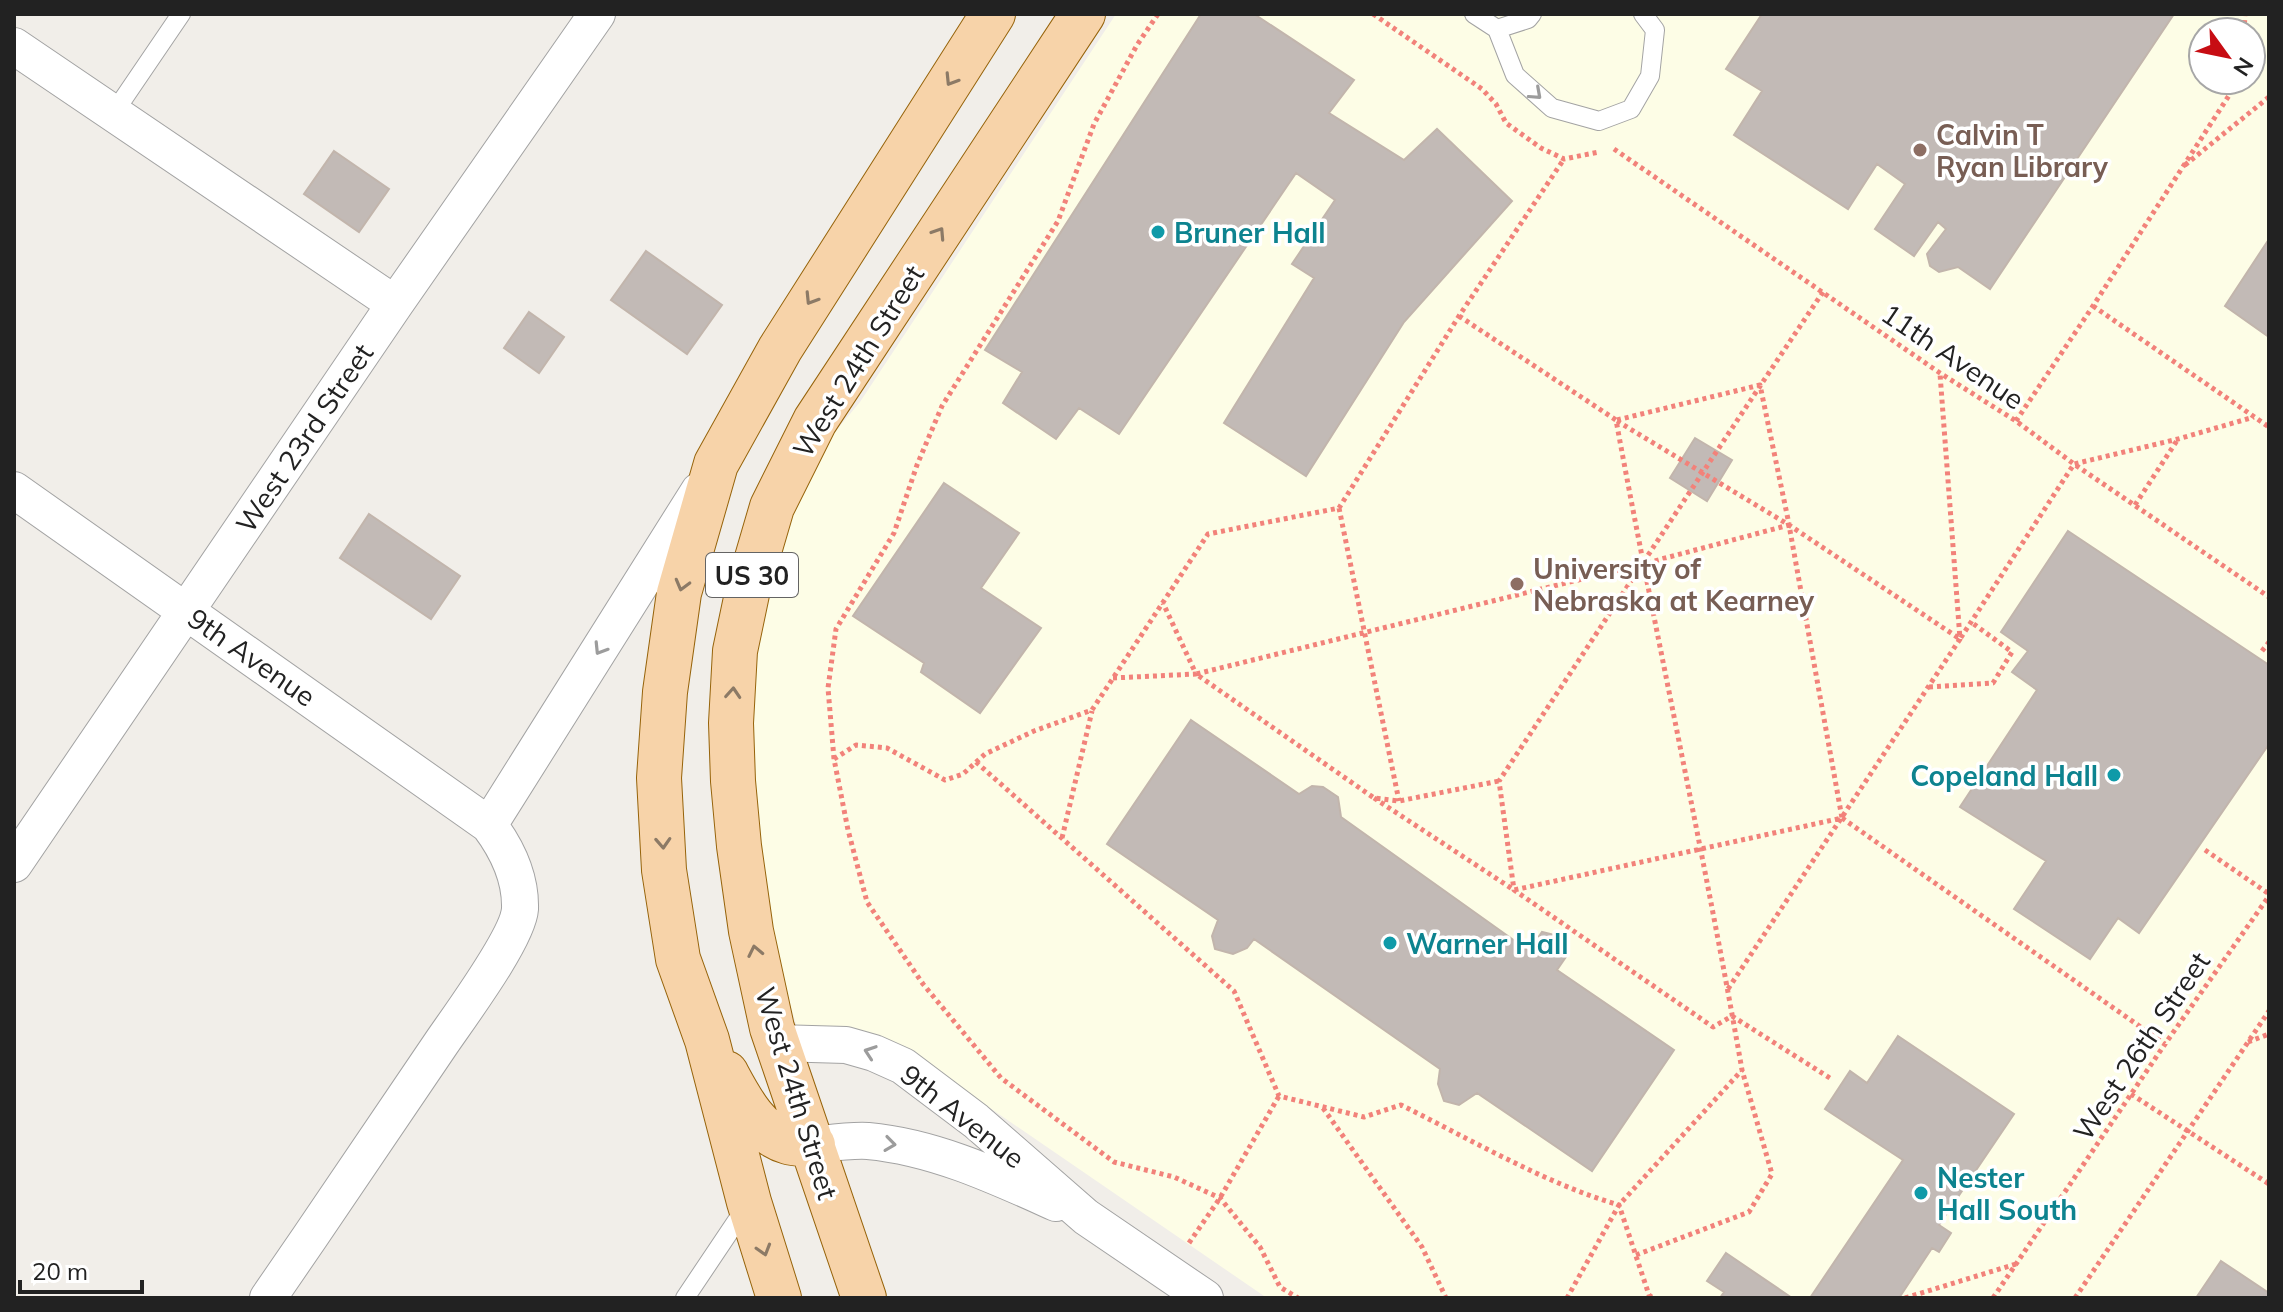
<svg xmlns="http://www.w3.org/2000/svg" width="2283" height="1312" font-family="Mulish,sans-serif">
<rect width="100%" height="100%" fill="#f1eee9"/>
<!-- education -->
<path fill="#fdfde6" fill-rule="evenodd" d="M1116,14H2269V1298H1267L942,1075L799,1033L782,979L735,807L757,662L772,507L860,402ZM2203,32H2251V80H2203Z"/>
<!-- building -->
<path fill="#c2bab6" stroke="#c2b5ac" stroke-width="2" d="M1201,14H1254L1354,80L1329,113L1404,160L1437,129L1512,201L1404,322L1306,476L1224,423L1314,278L1292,264L1335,200L1296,173L1119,434L1079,408L1056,439L1003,403L1022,372L985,350Z
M1762,14H2174L1990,289L1958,267L1939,272L1930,266L1927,254L1946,229L1938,222L1914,256L1875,229L1905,184L1877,164L1848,209L1734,135L1762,91L1726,69Z
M334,151L389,189L359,232L304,194Z
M2269,239V337L2225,306Z
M646,251L722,305L687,354L611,300Z
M529,312L564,337L539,373L504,348Z
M1695,438L1732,460L1707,501L1670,478Z
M944,483L1019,533L981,588L1041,628L980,713L921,672L924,663L853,616Z
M369,514L460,576L431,619L340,558Z
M2068,531L2269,665V744L2139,933L2118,918L2090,959L2014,909L2046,861L1960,807L2037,690L2012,672L2028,651L2001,632Z
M1191,720L1299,794L1312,786L1323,787L1338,797L1341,817L1529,951L1542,932L1559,936L1568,954L1557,970L1674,1050L1592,1171L1477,1093L1459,1105L1444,1101L1438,1084L1440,1069L1254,939L1247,948L1233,954L1215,949L1212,936L1218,920L1107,844Z
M1898,1036L2014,1114L1939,1225L1951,1233L1939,1252L1932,1248L1899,1298H1810L1903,1160L1825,1109L1850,1071L1867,1083Z
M1726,1253L1792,1298H1720L1724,1292L1707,1281Z
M2221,1261L2269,1293V1298H2196Z"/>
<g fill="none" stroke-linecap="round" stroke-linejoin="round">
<defs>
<path id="service" d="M1474,14L1497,29L1528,19L1532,14
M1497,29L1515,75L1552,108L1599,121L1631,109L1650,76L1655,30L1643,14
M113,114L181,14
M685,1298L746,1207"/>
<path id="minor" d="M14,46L395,304
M14,490L489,825C507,849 521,877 520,909C518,938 459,1017 440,1045C383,1129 326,1214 268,1298
M489,825L699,491
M14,864L395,304L597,14
M777,1043L846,1045L874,1053L903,1066L976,1121L1086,1217L1205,1298
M813,1145C831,1143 850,1140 868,1141C934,1147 996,1176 1056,1203"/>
<path id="primary" d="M726,1073C740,1099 757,1133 788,1142C795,1144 805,1144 813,1145
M779,1298L749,1202L707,1040L678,959L664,870L659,778L665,692L679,593L716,464L780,349L993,14
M864,1298L772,1028L751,931L739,846L733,781L731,723L735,651L748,589L772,507L815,421L1083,14"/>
</defs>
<!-- service casing -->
<use href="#service" stroke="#a3a3a3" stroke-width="20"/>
<!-- minor casing -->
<use href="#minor" stroke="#a3a3a3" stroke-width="38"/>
<!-- primary casing -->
<use href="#primary" stroke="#96630a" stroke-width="46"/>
<!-- path -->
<path stroke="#f2827a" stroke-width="5" stroke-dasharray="4 4" stroke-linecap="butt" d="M1158,14L1137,45L1094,124L1058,221L942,406L917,465L894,533L836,629L828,688L834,759L848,830L867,902L923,984L1001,1078L1114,1162L1174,1177L1220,1198L1260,1247L1280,1287L1298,1298
M1373,14L1482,89L1496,104L1506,123L1541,148L1564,159L1599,152
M2244,32L2245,14
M1614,149L1940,373L2016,421L2074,464L2269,597
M2185,165L2269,97
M1823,292C1714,454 1607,618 1499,781L1514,890L1713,1027L1732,1016L1833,1080
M2093,306L2269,427
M1459,316L1616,420C1656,637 1704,853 1742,1070L1619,1205L1567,1298
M1617,420L1760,385L1789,524
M1617,421L1789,525L1960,639L2074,464L2178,439L2254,417
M2016,421L2093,306L2239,80
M2135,505L2178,439
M1339,508L1399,801
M2262,651L2269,642
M1113,678L1196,674L1163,603
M1929,687L1993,683L2012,652L1971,622
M834,759L856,745L887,748L945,780L963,774L985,754L1034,731L1092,710L1208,534L1339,508L1459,316L1564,159
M976,762L1234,991L1279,1096L1364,1117L1401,1105C1470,1139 1546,1184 1619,1205L1649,1295L1653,1298
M1374,798L1514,890L1842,818L1789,525L1643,564L1196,674L1374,798L1399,801L1499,781
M1842,818L2165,1044
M1062,838L1092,711
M2205,850L2269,894
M1728,989L1960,639L1940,374
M2248,1042L2269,1034
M2131,1094L2269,1184
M1323,1108L1422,1247L1446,1298
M1189,1243L1220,1198L1279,1096
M1636,1255L1749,1212L1772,1174L1742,1070
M1905,1298L2016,1264
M1993,1298L2165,1044L2269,896
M2075,1298L2269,1011"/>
<!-- service -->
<use href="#service" stroke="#fff" stroke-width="18"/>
<!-- minor -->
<use href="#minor" stroke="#fff" stroke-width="36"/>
<!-- primary -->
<use href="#primary" stroke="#f7d3a9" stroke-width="44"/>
</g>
<!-- one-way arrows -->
<defs><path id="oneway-chevron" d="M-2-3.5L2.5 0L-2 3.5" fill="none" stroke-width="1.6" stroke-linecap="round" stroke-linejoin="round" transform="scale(2)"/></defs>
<g stroke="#8c7a66">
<use href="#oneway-chevron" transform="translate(951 80) rotate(122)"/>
<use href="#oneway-chevron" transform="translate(939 233) rotate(-57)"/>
<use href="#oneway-chevron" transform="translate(811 299) rotate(122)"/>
<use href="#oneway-chevron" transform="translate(682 585) rotate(105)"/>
<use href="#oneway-chevron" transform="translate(733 693) rotate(-86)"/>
<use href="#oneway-chevron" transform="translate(663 843) rotate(87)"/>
<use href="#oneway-chevron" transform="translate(755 951) rotate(-102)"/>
<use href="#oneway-chevron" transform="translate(764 1250) rotate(73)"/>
</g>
<g stroke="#9c9c9c">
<use href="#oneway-chevron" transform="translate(1536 94) rotate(42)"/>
<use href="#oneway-chevron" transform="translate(600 649) rotate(122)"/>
<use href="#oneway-chevron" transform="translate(870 1052) rotate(-161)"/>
<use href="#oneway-chevron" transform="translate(890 1144) rotate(8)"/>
</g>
<!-- markers -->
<g fill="#8d6e63" stroke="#fff" stroke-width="3">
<circle cx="1920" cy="150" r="8"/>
<circle cx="1517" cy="584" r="8"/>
</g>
<g fill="#0f9aa8" stroke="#fff" stroke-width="3">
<circle cx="1158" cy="232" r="8"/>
<circle cx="2114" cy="775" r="8"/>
<circle cx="1390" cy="943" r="8"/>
<circle cx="1921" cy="1193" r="8"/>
</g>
<g text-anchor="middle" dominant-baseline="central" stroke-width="7" stroke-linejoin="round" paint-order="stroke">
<!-- shield labels -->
<rect fill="#fff" stroke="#646464" stroke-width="2" x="706" y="553" width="92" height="44" rx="6"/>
<g font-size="26" font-weight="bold" fill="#222">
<text x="752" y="575">US 30</text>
</g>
<!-- education labels -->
<g font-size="28" font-weight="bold" fill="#785e54" stroke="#fff" text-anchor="start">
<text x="1936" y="134">Calvin T<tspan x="1936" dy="32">Ryan Library</tspan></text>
<text x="1533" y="568">University of<tspan x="1533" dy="32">Nebraska at Kearney</tspan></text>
</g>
<!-- culture labels -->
<g font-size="28" font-weight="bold" fill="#0d838f" stroke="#fff" text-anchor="start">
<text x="1174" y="232">Bruner Hall</text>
<text x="2098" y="775" text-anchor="end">Copeland Hall</text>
<text x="1406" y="943">Warner Hall</text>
<text x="1937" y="1177">Nester<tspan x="1937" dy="32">Hall South</tspan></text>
</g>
<!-- street labels -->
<g font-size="28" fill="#222" stroke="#fff">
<text transform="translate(1953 356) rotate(34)">11th Avenue</text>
<text transform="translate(858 361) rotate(-58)">West 24th Street</text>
<text transform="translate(304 438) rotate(-56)">West 23rd Street</text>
<text transform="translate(252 657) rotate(35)">9th Avenue</text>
<text transform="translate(2141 1046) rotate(-56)">West 26th Street</text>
<text transform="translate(797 1093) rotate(73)">West 24th Street</text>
<text transform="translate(963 1116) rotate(38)">9th Avenue</text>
</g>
</g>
<!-- border -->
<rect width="2283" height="1312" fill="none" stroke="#222222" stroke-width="32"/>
<!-- north arrow -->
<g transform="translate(2227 56) rotate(123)"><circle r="38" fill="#ffffff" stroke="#a7a7a7" stroke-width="2"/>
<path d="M0-6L14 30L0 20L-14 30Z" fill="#c70d13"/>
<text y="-12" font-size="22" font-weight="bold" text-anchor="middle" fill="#222222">N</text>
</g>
<!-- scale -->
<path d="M20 1280v12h122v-12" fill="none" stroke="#222222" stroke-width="4"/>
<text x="32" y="1280" font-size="24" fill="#222222" stroke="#ffffff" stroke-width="6" paint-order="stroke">20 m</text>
</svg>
